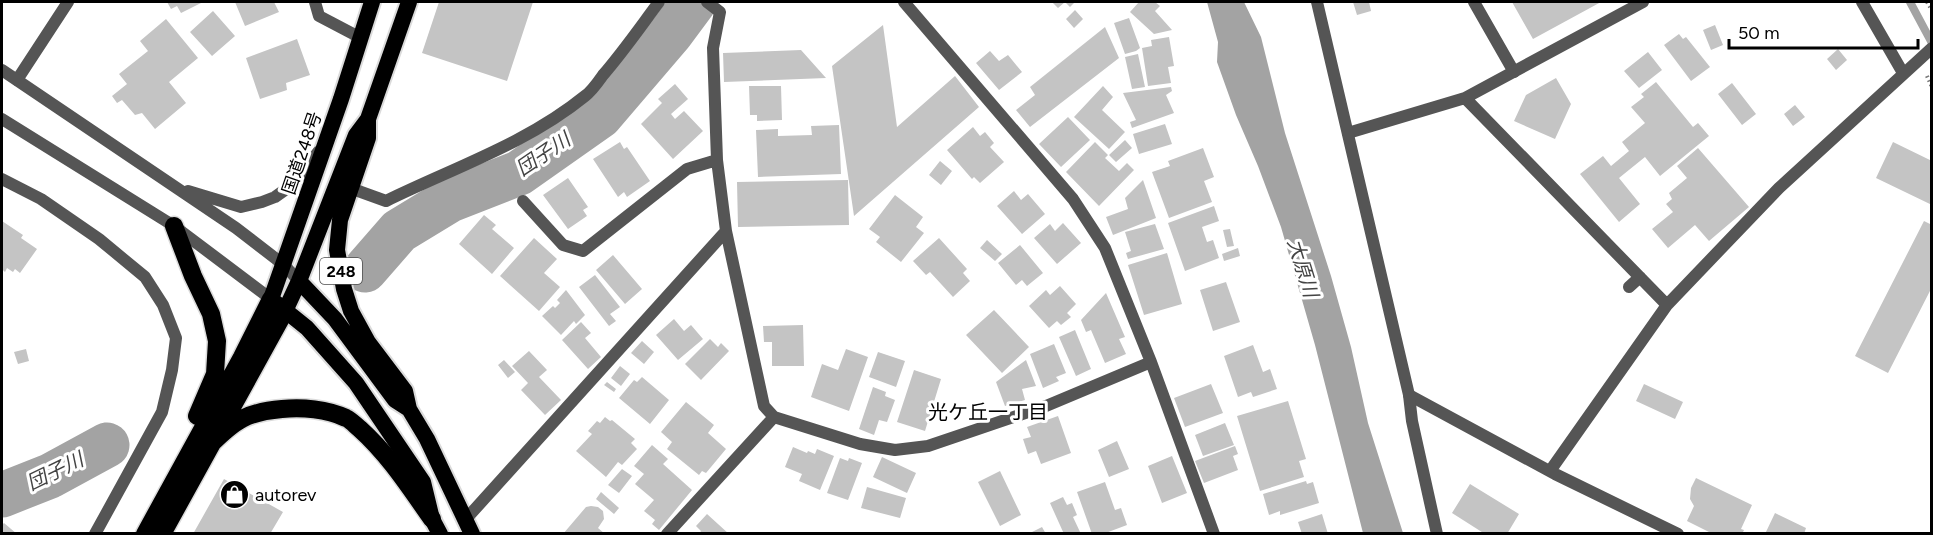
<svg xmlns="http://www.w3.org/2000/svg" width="1933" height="535" font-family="Figtree,'Noto Sans JP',sans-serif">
<rect width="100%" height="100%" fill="#fff"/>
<!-- water -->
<path fill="#a3a3a3" d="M1207,2H1244L1261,37L1285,133L1331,276L1351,347L1368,423L1403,533H1363L1315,345L1281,227L1258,166L1236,115L1217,62L1218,42Z"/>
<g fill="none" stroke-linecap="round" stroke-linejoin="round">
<!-- stream -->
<path stroke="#a3a3a3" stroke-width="8" d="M1910,2L1932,43"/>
<!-- river -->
<path stroke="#a3a3a3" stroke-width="45" d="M365,270L399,231L450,200L519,173L600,116L671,33L694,2
M2,495L50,476L107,445"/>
</g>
<!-- building -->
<path fill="#c4c4c4" d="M167,2H203L181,13L177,6L171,9Z
M235,2H274L279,12L245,26Z
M439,2H533L507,81L422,53Z
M1052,2H1072L1074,3L1070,7L1065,2L1058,8Z
M1139,2H1155L1160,6L1155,11L1172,30L1154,34L1130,12Z
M1353,2H1369L1371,11L1357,15Z
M1512,2H1601L1533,39Z
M1075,10L1083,19L1074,28L1066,19Z
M213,11L235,36L212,56L190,32Z
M1129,18L1140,48L1136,51L1125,54L1114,23Z
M166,19L198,58L169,82L186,103L155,129L142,113L135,115L122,100L117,103L112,96L127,84L119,74L148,51L140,41Z
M883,25L897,127L955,76L979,107L854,216L832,66Z
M1715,25L1723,45L1711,50L1703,30Z
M1105,27L1119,58L1030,127L1016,110L1035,95L1030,87Z
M1679,34L1683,39L1686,37L1710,67L1691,81L1664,45Z
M1169,37L1174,66L1168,67L1171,83L1148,86L1142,48L1152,46L1151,40Z
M297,39L310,75L286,83L287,90L260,99L246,58Z
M1838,49L1847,60L1836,70L1827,59Z
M801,50L826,78L724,82L723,53Z
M990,51L999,61L1008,55L1022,72L999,90L976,63Z
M1648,52L1662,70L1639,88L1624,71Z
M1138,54L1145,87L1132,89L1125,57Z
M1556,78L1571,104L1555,139L1514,121L1526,95Z
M1656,82L1693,127L1698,123L1709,136L1660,176L1645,157L1619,178L1640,204L1619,222L1580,174L1603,156L1611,166L1629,151L1622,142L1645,123L1631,107L1644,97L1641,94Z
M1732,83L1756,114L1742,125L1718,94Z
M675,84L688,99L671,114L675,119L684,111L703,131L673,159L641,124L662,103L658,99Z
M749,86H781L782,120L757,121V115H750Z
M1103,86L1113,97L1102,110L1125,132L1109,149L1074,117Z
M1171,87L1172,91L1166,95L1174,113L1132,128L1130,122L1136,120L1123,93Z
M1795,105L1805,117L1793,126L1784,114Z
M1068,117L1090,140L1061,167L1039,144Z
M1165,124L1172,144L1139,154L1133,134Z
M839,125L841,174L758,177L756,130L778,129V136L812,135L811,126Z
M973,127L980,136L985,132L994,143L990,147L1004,162L980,183L974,177L972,179L947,150Z
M1125,140L1132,148L1116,162L1109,155Z
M620,142L624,149L627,147L650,181L627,197L624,192L618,197L593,159Z
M1095,142L1108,155L1105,158L1119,171L1127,163L1134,170L1099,206L1066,172Z
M1893,142L1932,161V205L1876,178Z
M1203,148L1214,177L1204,181L1212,202L1169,218L1152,172L1170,166L1168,161Z
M1698,148L1749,207L1709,241L1695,225L1668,248L1652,229L1673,212L1666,204L1672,199L1669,193L1687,178L1677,166Z
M940,161L952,171L941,185L929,175Z
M568,178L588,207L583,210L587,216L568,229L543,195Z
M848,180L849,225L738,227L737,182Z
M1143,180L1156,218L1113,235L1106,217L1128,209L1125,198Z
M1014,191L1021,200L1028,194L1045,214L1022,234L997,206Z
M895,195L923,217L916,227L924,233L901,262L876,242L880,237L869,229Z
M1214,206L1219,221L1202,227L1207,242L1213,240L1219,258L1185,271L1168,223Z
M484,215L496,225L492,229L514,248L492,274L459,244Z
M2,221L23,235L21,238L37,249L20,273L15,269L13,272L7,268L5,272L2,269Z
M1924,221L1932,225V287L1888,373L1855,356Z
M1063,223L1081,243L1057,264L1034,238L1050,224L1055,231Z
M1155,224L1164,249L1128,259L1126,253L1131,251L1125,232Z
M1230,229L1234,246L1227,247L1223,230Z
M534,238L557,259L544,273L560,287L539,311L500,276Z
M939,238L967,269L963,273L970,281L953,297L930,272L926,275L913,261Z
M987,240L1002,254L995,261L980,248Z
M1020,245L1043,273L1027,286L1022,280L1016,285L998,263Z
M1238,248L1240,256L1224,261L1222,254Z
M1167,253L1182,304L1144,315L1128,265Z
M613,255L642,289L625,304L596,270Z
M595,275L620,307L610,314L616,321L609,326L579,287Z
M1226,282L1240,322L1213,331L1200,290Z
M1060,286L1076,304L1067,313L1071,317L1061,325L1057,321L1049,328L1029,306L1046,290L1050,295Z
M566,290L585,315L576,324L574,321L561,335L542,316L553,306L555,308L560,303L557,300Z
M1106,293L1125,337L1119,339L1126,354L1105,363L1091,330L1086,332L1081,320Z
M994,310L1029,347L1002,373L966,335Z
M674,319L684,331L691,325L703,339L678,360L656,335Z
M581,322L591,333L585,338L601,357L588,369L562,340Z
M803,325L804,366H772V342H764L763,326Z
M1075,330L1091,369L1076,376L1059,337Z
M710,339L718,347L721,343L729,351L701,380L685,364Z
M642,341L654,352L644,364L631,353Z
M1054,344L1066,373L1056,377L1059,381L1043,388L1030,354Z
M1253,345L1263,372L1270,369L1277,389L1253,397L1251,392L1238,397L1224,356Z
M26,349L29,361L18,364L14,352Z
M846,349L868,357L849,411L811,397L822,364L838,370Z
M529,351L547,370L539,377L561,400L545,415L521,390L528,383L512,366Z
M878,352L905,361L896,387L869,377Z
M504,360L515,372L508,378L498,365Z
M1026,360L1036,386L1022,389L1025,400L1005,406L996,382Z
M620,366L630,374L621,386L611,378Z
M914,370L941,379L925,431L897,422Z
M642,377L669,400L650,424L619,398L634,380L637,382Z
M607,382L616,389L614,392L604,385Z
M1211,384L1223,413L1185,427L1174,398Z
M1644,384L1683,402L1675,419L1636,401Z
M873,387L886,392L885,396L895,400L887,422L879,420L874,435L859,429Z
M1288,401L1306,459L1299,461L1304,477L1260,491L1237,416Z
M686,402L714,425L708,433L726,449L706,473L702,471L699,475L667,449L672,442L661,432Z
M1058,416L1071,453L1041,464L1036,451L1028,454L1023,439L1031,437L1027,427Z
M605,417L610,421L612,420L635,439L631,443L637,449L622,465L618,462L606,477L576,451L592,434L588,431L597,421L600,423Z
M1225,423L1234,445L1203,456L1195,435Z
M1117,441L1129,469L1109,477L1098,450Z
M652,445L668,459L663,464L692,490L659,530L652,524L655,520L644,511L654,500L635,484L644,474L634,466Z
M1235,446L1238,454L1233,456L1238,470L1204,483L1195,461Z
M793,447L807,453L808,451L815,454L817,449L834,456L820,490L799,481L802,474L785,467Z
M1172,456L1187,493L1162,503L1148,466Z
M882,457L916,473L907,493L873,477Z
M840,458L848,461L849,458L862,463L848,500L827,493Z
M622,469L632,476L619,493L608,485Z
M1000,471L1021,515L1000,526L978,482Z
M1696,478L1752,505L1741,529L1744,530L1742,534H1713L1687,521L1694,506L1690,499L1691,488Z
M224,479L283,512L270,534H193Z
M1306,481L1307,484L1313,482L1319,503L1280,515V511L1269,515L1263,494Z
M1105,482L1115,510L1121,508L1127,525L1103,534H1092L1077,492Z
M1470,484L1519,514L1507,534H1485L1452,513Z
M867,487L906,498L900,518L861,508Z
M601,492L619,508L614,514L596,499Z
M1063,497L1067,505L1072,503L1077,515L1073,517L1081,534H1064L1050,503Z
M591,506L598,507L603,511L604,519L598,528L605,534H563L586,507Z
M1775,513L1806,528L1804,534H1765Z
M707,514L729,534H699L701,531L696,526Z
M1322,514L1328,534H1302L1298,522Z
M4,523L17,534H2V525Z
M1042,527L1046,534H1028Z"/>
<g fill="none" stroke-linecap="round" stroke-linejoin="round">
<defs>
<path id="trunk" d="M372,2L341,99L271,299L307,328L356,383L423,482L432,519L440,534
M368,119V138L340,220L337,250L344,289L351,311L368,342L405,391L409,409
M299,281L335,319L395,400L409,409L427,439L472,534
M285,311L299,281L356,135L368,119L409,2"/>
<path id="motorway" d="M174,226L193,276L211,314L217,341L215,374L197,416
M210,445C235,420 247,412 282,409C302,407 327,409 346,418C351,420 356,426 360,429C389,455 410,488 432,519
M145,534L242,357L271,299
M162,534L285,311"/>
</defs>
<!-- trunk casing -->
<use href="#trunk" stroke="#dbdbdb" stroke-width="20"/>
<!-- motorway casing -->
<use href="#motorway" stroke="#dbdbdb" stroke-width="21"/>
<!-- path -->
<path stroke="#777" stroke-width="4" stroke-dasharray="1.5 3" stroke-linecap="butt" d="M1927,2L1932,10
M1927,76L1932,87"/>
<!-- service -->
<path stroke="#555" stroke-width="12" d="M1474,2L1514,72"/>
<!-- minor -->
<path stroke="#555" stroke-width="12" d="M315,2L319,16L359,37
M707,2L720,12L713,48L717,160L726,231L764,406L774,417L860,444L895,450L928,446L1046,406L1151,362
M904,2L1073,199L1105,248L1151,362L1214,534
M1862,2L1903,73
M17,80L68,2
M1465,98L1667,305
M1348,133L1465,98L1643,2
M350,188L386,201C453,168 526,144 585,96C592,91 598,82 603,75C623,52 641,26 659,2
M523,201L563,245L583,251L687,169L717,160
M1629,287L1640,277
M1409,395L1555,474L1678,534
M1550,471L1667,305L1779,188L1932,48
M466,519L726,231
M667,534L774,417"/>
<!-- tertiary -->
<path stroke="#555" stroke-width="12" d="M1317,2L1409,395L1412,421L1437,534
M2,70L236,228L284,265L299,281
M2,119L174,226L271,299
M2,179L41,199L99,239L145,277L163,305L176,338L172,370L162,412L95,534
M188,191L241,207L262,202L275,197L296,182L318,152"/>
<!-- trunk -->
<use href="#trunk" stroke="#000" stroke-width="16"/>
<!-- motorway -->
<use href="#motorway" stroke="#000" stroke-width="18"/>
</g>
<!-- icons -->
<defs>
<symbol id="shop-disc" viewBox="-11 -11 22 22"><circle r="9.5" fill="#000" stroke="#fff"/><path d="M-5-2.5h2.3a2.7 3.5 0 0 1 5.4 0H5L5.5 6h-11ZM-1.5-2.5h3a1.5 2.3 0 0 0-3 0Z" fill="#fff"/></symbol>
</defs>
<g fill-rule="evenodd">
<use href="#shop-disc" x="218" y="478" width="33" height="33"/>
</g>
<g text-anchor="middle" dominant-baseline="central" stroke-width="6" stroke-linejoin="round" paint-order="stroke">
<!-- shield labels -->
<rect fill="#fff" stroke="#4c4c4c" stroke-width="1.5" x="320" y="258" width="42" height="26" rx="4.5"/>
<g font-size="16" font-weight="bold" fill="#000">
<text x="341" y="271">248</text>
</g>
<!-- street labels -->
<g font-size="18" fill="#000" stroke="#fff">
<text transform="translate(302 153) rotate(-71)">国道248号</text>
</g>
<!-- poi labels -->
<g font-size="18" fill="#000" stroke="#fff" text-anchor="start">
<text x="255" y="495">autorev</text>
</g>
<!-- water labels -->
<g font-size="20" font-style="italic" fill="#444" stroke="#fff">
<text transform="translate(543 154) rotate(-34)">団子川</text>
<text transform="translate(1303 268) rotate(73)">大原川</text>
<text transform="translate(55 471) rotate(-26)">団子川</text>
</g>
<!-- neighbourhood labels -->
<g font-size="20" fill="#000" stroke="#fff">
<text x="988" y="412">光ケ丘一丁目</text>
</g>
</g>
<!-- border -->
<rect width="1933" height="535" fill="none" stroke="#000000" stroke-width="6"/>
<!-- scale -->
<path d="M1729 39v9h189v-9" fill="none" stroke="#000000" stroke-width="3"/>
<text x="1738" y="39" font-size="18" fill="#000000" stroke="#ffffff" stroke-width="4.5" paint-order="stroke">50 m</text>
</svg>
